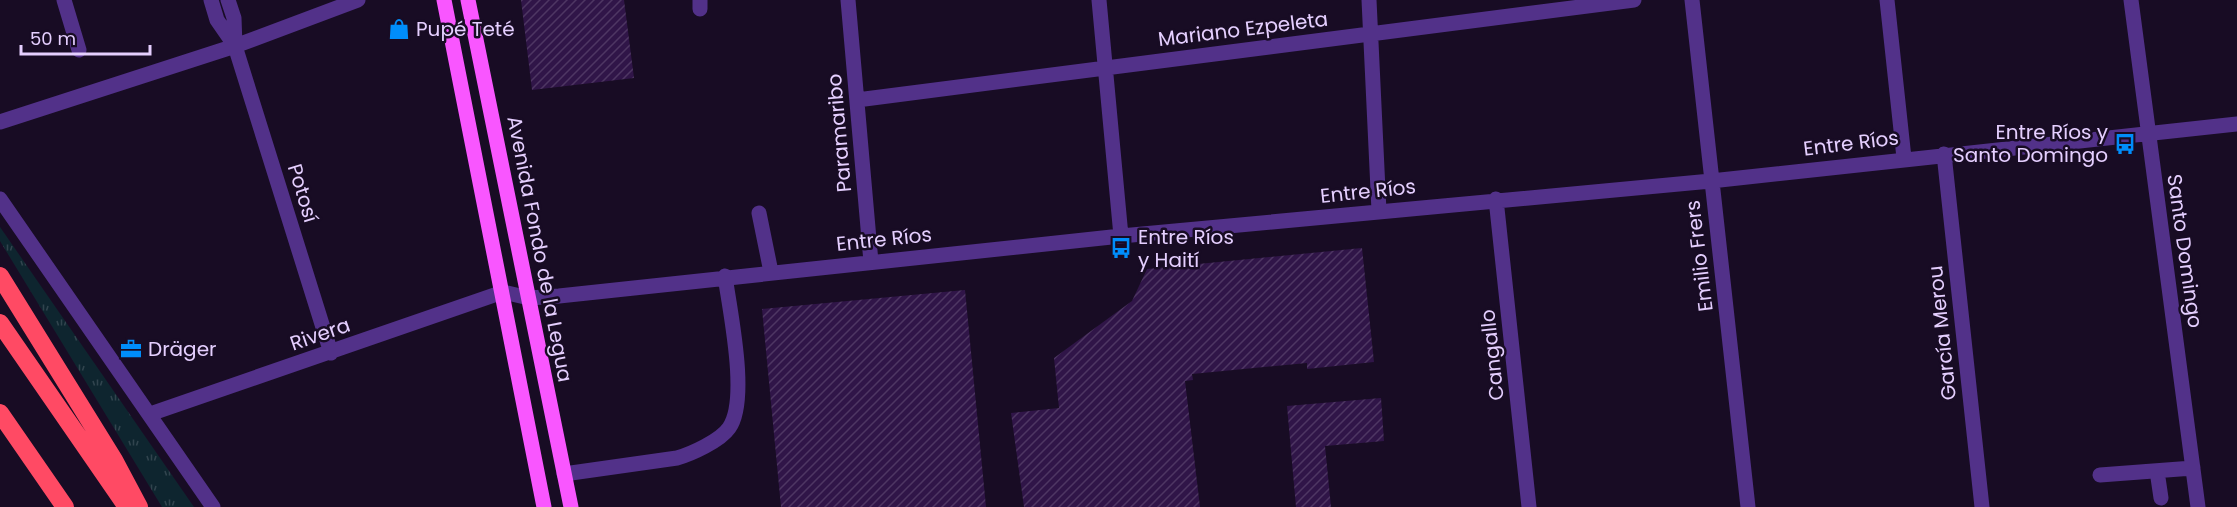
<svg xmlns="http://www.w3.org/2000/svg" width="2237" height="507" font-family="Poppins,sans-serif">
<defs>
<pattern id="grass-tufts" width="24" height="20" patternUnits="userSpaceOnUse" patternTransform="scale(1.5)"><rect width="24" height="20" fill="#0e252f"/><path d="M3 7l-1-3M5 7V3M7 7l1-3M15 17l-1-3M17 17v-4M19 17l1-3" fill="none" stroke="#31444e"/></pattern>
<pattern id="building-hatch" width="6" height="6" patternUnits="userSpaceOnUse" patternTransform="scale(1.5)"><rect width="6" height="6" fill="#301548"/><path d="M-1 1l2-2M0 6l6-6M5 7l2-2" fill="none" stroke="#4e3663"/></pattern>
</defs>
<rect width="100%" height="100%" fill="#180c24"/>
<!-- grass -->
<path fill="url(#grass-tufts)" d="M0,227L194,507H162L0,241Z"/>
<!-- building -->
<path fill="url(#building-hatch)" d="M521,0H624L634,78L532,90Z
M1362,248L1374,362L1307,369V363L1192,374L1193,380L1185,381L1200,507H1024L1011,413L1059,408L1054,358L1132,301L1147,269Z
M965,290L986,507H781L762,309Z
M1381,398L1384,441L1325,446L1331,507H1296L1287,406Z"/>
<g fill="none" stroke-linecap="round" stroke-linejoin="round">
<!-- minor -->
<path stroke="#523189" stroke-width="15" d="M64,0L79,50
M211,0L217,20L235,46
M228,0L234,18L235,46L331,353
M700,0V9
M848,0L871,262
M1099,0L1121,236
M1369,0L1379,211
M1692,0L1748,507
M1887,0L1904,158
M2131,0L2198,507
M857,100L1634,0
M0,122L235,46L358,0
M1944,154L1982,507
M0,199L213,507
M1496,199L1529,507
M759,213L771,272
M150,414L503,292L529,298L559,296L1121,236L1711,181L2237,124
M2157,471L2161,498
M564,474L677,458C691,454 720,441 729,428C749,400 730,312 725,276
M2100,475L2193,468"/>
<!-- major -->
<path stroke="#f956ff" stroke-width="15" d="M444,0L544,507
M468,0L571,507"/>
<!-- highway -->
<path stroke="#ff4a64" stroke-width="18" d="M0,276L114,460L139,507
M0,323L127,507
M0,413L65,507"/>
</g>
<!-- icons -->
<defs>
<symbol id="shop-bare" viewBox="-9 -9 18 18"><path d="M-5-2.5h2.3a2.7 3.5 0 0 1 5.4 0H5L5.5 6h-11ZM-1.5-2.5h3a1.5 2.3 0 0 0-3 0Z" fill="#008dfa" stroke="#180c24" stroke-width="2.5" paint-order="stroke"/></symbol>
<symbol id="bus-bare" viewBox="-9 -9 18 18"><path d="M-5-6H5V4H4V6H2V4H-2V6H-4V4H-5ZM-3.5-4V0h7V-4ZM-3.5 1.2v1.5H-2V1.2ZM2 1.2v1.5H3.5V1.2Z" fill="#008dfa" stroke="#180c24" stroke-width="2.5" paint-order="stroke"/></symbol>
<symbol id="office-bare" viewBox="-9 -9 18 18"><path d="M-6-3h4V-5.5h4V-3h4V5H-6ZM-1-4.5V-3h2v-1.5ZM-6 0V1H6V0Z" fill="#008dfa" stroke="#180c24" stroke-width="2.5" paint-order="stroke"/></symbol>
</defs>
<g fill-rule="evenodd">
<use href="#shop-bare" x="384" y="14" width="30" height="30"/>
<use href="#bus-bare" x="2110" y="129" width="30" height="30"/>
<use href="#bus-bare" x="1106" y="233" width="30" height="30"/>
<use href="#office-bare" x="116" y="334" width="30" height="30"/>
</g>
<g text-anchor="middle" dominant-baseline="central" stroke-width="5" stroke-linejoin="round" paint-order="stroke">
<!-- poi labels -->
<g font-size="20" fill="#e5cfff" stroke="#180c24" text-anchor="start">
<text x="416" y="29">Pupé Teté</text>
<text x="2108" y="132" text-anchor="end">Entre Ríos y<tspan x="2108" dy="23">Santo Domingo</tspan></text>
<text x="1138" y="237">Entre Ríos<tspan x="1138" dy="23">y Haití</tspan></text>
<text x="148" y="349">Dräger</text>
</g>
<!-- street labels -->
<g font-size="20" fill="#e5cfff" stroke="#180c24">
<text transform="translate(1243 29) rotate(-7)">Mariano Ezpeleta</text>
<text transform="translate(839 133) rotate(-95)">Paramaribo</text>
<text transform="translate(1851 143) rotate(-7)">Entre Ríos</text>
<text transform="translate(1368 191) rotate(-6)">Entre Ríos</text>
<text transform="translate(303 193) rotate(73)">Potosí</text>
<text transform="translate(884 239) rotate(-6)">Entre Ríos</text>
<text transform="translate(540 249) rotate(79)">Avenida Fondo de la Legua</text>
<text transform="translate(2185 251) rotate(82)">Santo Domingo</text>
<text transform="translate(1699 256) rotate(-97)">Emilio Frers</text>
<text transform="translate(1942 333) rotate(-96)">García Merou</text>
<text transform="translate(320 334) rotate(-19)">Rivera</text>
<text transform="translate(1492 355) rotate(-96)">Cangallo</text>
</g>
</g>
<!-- scale -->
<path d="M21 45v9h129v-9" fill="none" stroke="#e5cfff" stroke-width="3"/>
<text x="30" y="45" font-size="18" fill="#e5cfff" stroke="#180c24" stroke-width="4.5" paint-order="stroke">50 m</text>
</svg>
